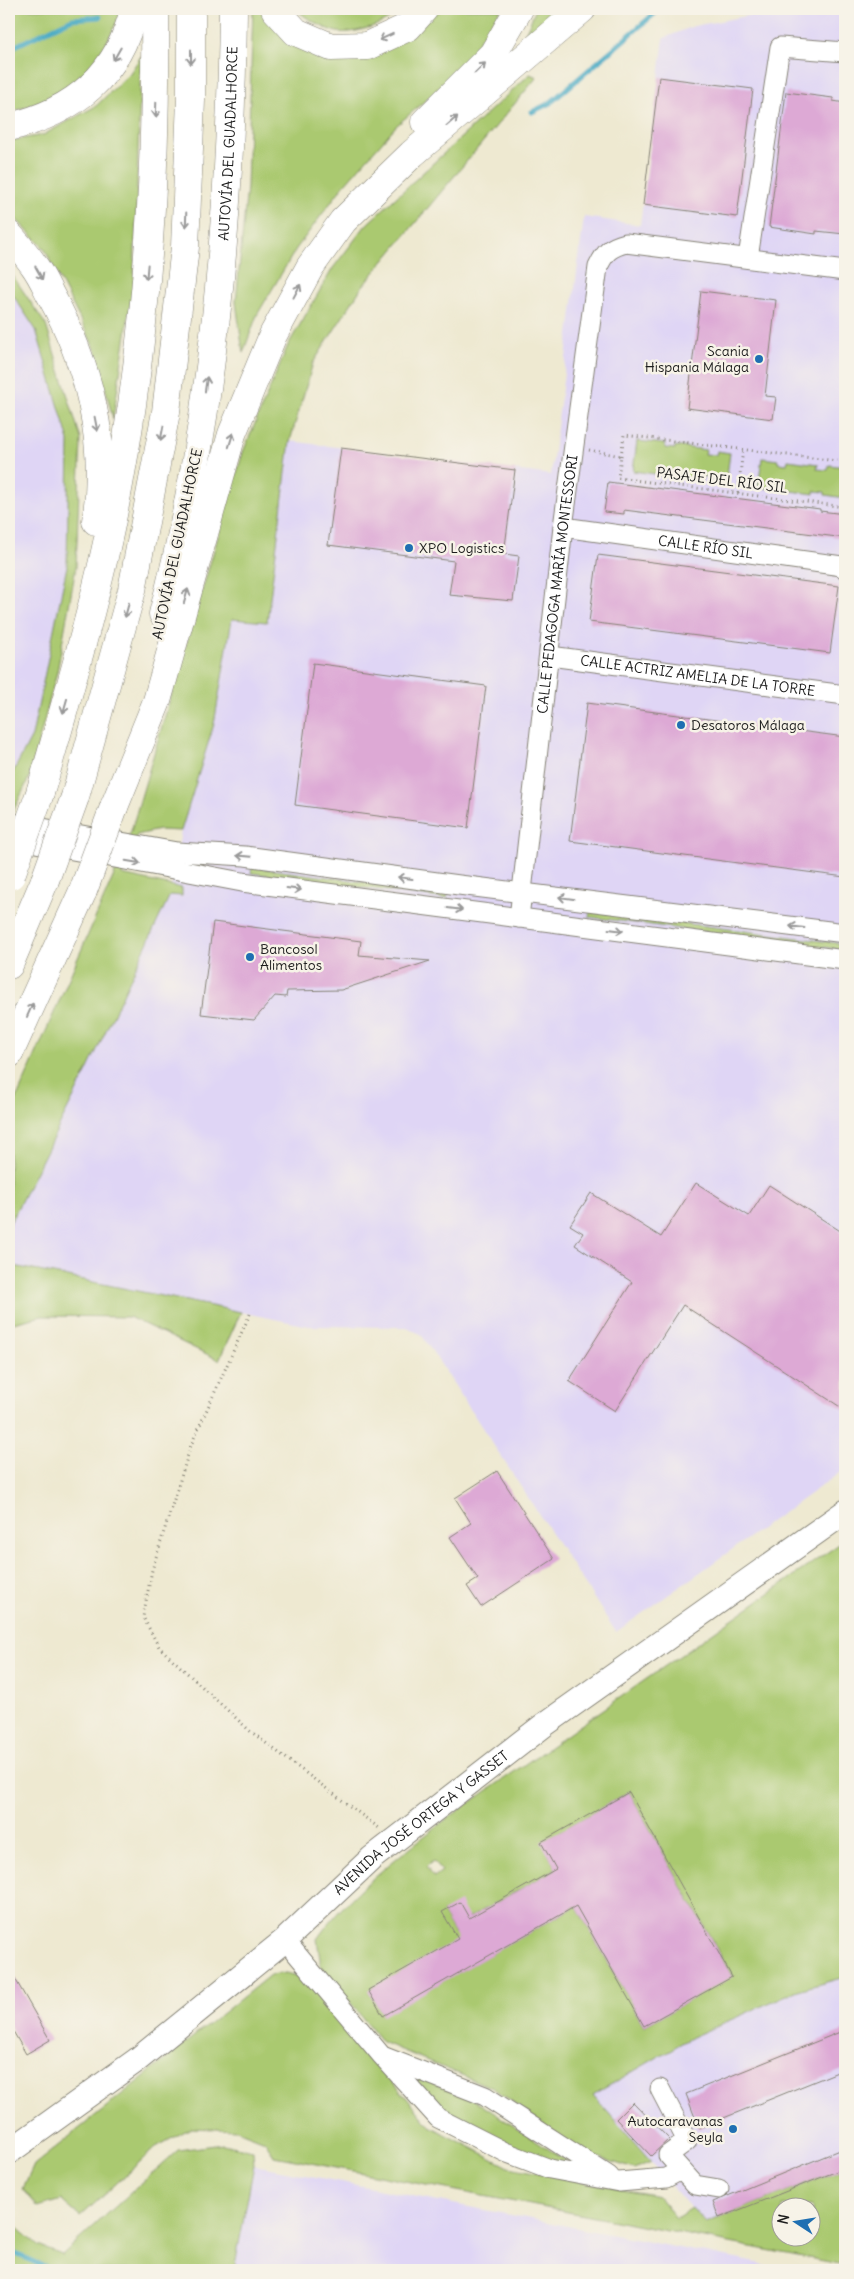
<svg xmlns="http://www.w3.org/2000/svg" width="854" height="2279" font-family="Delius,sans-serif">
<rect width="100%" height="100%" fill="#f7f3e8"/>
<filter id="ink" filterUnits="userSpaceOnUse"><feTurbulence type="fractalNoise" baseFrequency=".02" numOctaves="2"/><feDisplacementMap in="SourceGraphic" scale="10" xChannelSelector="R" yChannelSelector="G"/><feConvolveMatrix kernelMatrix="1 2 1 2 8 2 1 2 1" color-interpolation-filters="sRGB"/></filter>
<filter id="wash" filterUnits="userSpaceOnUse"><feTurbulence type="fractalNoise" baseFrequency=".0096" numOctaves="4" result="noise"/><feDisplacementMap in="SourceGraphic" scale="20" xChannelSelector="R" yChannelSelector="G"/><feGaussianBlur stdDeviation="1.12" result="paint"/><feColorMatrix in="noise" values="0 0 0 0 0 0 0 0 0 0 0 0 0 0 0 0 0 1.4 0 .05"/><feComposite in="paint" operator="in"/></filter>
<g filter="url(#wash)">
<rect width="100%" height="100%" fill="#eee9d1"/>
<!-- built -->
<path fill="#dfd5f5" d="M845,9V1469L616,1632L421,1334L404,1327L309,1326L9,1265V1225L86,1073L170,894L181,831L214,724L232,618L267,622L290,441L551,475L584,217L640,225L664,38L694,26L772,11Z
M9,289L36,330L69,441L67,566L32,736L9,780Z
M845,1977V2168L705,2224L592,2096L598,2086L692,2037L798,1990Z
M254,2165L792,2270H234Z"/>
<!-- green -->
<path fill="#aac970" stroke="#637246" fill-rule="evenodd" d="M9,9H122C101,65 68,98 9,112Z
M253,9H260L285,34L318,51L435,9H501L455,75L396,126L344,185L296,249L257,315L243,353L236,302L247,187Z
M296,9H403C390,22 356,35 337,32C326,30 303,17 296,9Z
M536,9H560L521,43Z
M141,56L134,281L113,419L96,351L44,248L9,212V141L43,135L96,106L130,73Z
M530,74L537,77L362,287L313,363L290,441L267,622L232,619L214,724L181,831L159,830L137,835L122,875L182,888V896L170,895L86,1073L9,1225V1116L114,875L131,831L243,452L288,345L333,268L366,225Z
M9,270L46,325L81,439L76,567L57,672L29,778L10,818L9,780L32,736L67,566L69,441L36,330L9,289Z
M637,441L665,444V448L675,449V446L706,450L705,454L716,455L717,451L730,453L726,483L713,481V477L703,476L702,480L673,476V472L663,471L662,475L633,471Z
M762,458L778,460V463L787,464L788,460L818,464L817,469L828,470L829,465L845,467V498L825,495V492L814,491V494L784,490V487L774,485V489L758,487Z
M252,867L448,893L447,899L251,873Z
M590,911L845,944V950L589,917Z
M9,1265L241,1312L219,1360L129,1317L42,1316L9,1324Z
M845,1540V1977L798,1990L692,2037L593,2095L651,2162L634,2169L582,2152L493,2088L382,2042L321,1966L317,1939C349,1893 397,1858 441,1823ZM629,1792L732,1976L644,2026L576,1906L383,2015L369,1991L475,1930L472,1925L455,1934L442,1912L469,1918L556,1869L542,1842ZM433,1861L442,1871L434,1877L426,1867Z
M286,1973L307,1978L430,2126L509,2167L658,2196L676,2218L692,2208L706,2223L845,2168V2265L274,2156L265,2141L237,2130L191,2128L156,2147L80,2217L61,2200L38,2207L23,2189L34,2165L270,1975ZM782,2206H812V2236H782Z
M411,2074L476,2101L580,2170L553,2164L444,2112Z
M223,2144L253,2151L254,2165L234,2270H9V2221L38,2246L62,2255L178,2150Z"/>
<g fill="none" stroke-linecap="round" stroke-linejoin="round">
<!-- stream -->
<path stroke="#43a8c3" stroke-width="5" d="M9,49L72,19L100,17
M532,112L550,103L660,9
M9,2251L52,2270"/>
</g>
<g id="blocks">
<!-- building -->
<path fill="#dda9d5" d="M659,77L753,89L737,217L643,205Z
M786,92L833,98V101L845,103V234L816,231V234L769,227Z
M701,291L776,300L765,396L776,397L773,419L687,408Z
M341,448L515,470L504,554L519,556L513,601L449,595L454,561L328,545Z
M608,482L820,509V511L845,514V538L624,510V514L604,512Z
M598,555L839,586L830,653L589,622Z
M313,663L486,686L468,828L295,805Z
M587,703L845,737V877L570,841Z
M213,922L361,941L359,955L430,961L341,990L287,991L286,997L275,996L254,1020L201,1014Z
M696,1183L749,1216L769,1185L845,1234V1410L683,1305L615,1411L569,1381L632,1282L575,1245L583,1233L570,1225L591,1193L661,1237Z
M497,1471L554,1559L481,1607L467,1586L478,1579L450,1537L471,1523L455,1498Z
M629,1792L732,1977L644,2026L576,1906L383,2016L368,1990L458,1939L442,1912L460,1902L469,1918L556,1869L541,1842Z
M9,1968L50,2040L26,2054L9,2024Z
M845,2030V2069L699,2128L686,2094Z
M633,2102L669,2139L651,2156L616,2119Z
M845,2148V2168L719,2218L713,2202Z"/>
</g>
</g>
<g filter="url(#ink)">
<use href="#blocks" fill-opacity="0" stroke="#858276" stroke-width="1"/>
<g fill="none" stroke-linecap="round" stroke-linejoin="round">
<defs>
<g id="minor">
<path d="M748,258L780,47L845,52"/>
<path id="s1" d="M563,527L842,566L845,569"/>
<path id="s2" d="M550,656L845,695"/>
<path d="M9,822L177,852L245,856L459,885L845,933"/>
<path d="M9,838L242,882L845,960"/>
<path id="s3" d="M519,918L563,527L598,267C605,252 610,247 626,243L845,271"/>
<path d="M285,1940L382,2056L438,2118L505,2152L550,2169L619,2182L666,2178L681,2170"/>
<path d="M385,2057L485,2096L609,2176"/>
<path d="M660,2089L687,2141L668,2155L695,2185L719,2189"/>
</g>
<g id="major">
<path id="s4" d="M9,2152L137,2060L285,1940L372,1858L544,1725L845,1512"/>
</g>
<g id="highway">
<path d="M275,9L296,32L331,47L367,46L408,27L424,9"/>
<path d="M425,122L493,54L519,9"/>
<path d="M9,127C74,112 119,75 134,9"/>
<path d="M9,235C17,244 26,254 33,264C40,273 45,284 50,294C88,362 109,442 96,521"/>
<path id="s5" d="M163,614C214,417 231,212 233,9"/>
<path d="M40,793C62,716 85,639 103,561C145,380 157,194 155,9"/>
<path d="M75,797L132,590L166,412L185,247L191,100V9"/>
<path d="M114,807L157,701L232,434L273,335L310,267L343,221L412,154L582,9"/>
<path d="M9,965L45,880"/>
<path d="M9,1054L83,891"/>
</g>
</defs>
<!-- minor casing -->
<use href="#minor" stroke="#858276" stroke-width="21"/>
<!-- major casing -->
<use href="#major" stroke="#858276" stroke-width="26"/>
<!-- highway casing -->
<use href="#highway" stroke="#858276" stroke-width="29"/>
<!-- path -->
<path stroke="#858276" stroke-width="3" stroke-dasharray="1 4" stroke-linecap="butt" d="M589,450L621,456L618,478L845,507
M621,456L624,435L845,462
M738,493L743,449
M250,1314L191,1445L152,1570L143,1617L159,1647L250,1731L379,1828"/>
<!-- minor -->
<use href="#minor" stroke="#fff" stroke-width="19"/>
<!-- major -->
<use href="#major" stroke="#fff" stroke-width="24"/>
<!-- highway -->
<use href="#highway" stroke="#fff" stroke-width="28"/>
<defs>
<path id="highway-bridge" d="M11,875L40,793
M45,880L75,797
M83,891L114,807"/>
</defs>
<!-- highway-bridge casing -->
<use href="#highway-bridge" stroke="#858276" stroke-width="29" stroke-linecap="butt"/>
<!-- highway-bridge -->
<use href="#highway-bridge" stroke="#fff" stroke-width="28"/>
</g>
<!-- one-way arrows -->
<defs><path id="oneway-shaft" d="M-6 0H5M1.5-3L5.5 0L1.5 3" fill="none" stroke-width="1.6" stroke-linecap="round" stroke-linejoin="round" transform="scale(1.25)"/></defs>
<g stroke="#999">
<use href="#oneway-shaft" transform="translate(386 37) rotate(155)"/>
<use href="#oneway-shaft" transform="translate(117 54) rotate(120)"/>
<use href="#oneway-shaft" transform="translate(191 57) rotate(90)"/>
<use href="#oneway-shaft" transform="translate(480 68) rotate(-44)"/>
<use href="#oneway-shaft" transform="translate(156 110) rotate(92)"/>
<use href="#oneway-shaft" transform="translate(452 121) rotate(-41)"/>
<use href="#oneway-shaft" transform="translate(186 220) rotate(92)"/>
<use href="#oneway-shaft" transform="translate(147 272) rotate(95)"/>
<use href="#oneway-shaft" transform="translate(39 273) rotate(61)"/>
<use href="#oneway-shaft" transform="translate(297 291) rotate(-62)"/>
<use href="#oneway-shaft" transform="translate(206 384) rotate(-82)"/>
<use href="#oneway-shaft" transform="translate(96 424) rotate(79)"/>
<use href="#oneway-shaft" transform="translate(162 433) rotate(101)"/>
<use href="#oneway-shaft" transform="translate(231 440) rotate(-73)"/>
<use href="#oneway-shaft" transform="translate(186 596) rotate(-74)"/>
<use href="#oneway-shaft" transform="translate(127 610) rotate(105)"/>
<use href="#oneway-shaft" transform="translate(65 706) rotate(106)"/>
<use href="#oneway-shaft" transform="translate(244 856) rotate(-175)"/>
<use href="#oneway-shaft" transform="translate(133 862) rotate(10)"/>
<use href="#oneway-shaft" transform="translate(405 878) rotate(-172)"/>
<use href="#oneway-shaft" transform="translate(294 889) rotate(7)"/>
<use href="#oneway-shaft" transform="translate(566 898) rotate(-172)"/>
<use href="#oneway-shaft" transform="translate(455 909) rotate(7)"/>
<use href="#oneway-shaft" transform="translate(797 927) rotate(-173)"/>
<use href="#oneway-shaft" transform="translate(616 930) rotate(7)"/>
<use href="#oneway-shaft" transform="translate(30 1010) rotate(-66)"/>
</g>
</g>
<!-- markers -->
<g fill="#1f6fb2" stroke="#f7f3e8" stroke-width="2">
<circle cx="759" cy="359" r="5"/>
<circle cx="409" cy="548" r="5"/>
<circle cx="681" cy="725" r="5"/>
<circle cx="250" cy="957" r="5"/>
<circle cx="733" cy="2129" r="5"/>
</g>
<g text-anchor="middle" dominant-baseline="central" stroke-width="5" stroke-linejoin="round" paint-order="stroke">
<!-- street labels -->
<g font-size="14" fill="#1c1c1c" stroke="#f7f3e8">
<text stroke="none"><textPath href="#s5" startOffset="476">AUTOVÍA DEL GUADALHORCE</textPath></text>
<text transform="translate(722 480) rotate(7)">PASAJE DEL RÍO SIL</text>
<text transform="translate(177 544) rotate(-78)">AUTOVÍA DEL GUADALHORCE</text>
<text stroke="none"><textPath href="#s1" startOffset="144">CALLE RÍO SIL</textPath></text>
<text stroke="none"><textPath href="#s3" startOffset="336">CALLE PEDAGOGA MARÍA MONTESSORI</textPath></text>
<text stroke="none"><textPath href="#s2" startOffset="149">CALLE ACTRIZ AMELIA DE LA TORRE</textPath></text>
<text stroke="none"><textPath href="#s4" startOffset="528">AVENIDA JOSÉ ORTEGA Y GASSET</textPath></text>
</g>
<!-- poi labels -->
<g font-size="14" fill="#1c1c1c" stroke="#f7f3e8" text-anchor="start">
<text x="749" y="351" text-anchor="end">Scania<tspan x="749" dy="16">Hispania Málaga</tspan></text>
<text x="419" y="548">XPO Logistics</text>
<text x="691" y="725">Desatoros Málaga</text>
<text x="260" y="949">Bancosol<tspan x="260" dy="16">Alimentos</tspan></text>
<text x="723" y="2121" text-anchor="end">Autocaravanas<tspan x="723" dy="16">Seyla</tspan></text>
</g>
</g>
<!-- margin -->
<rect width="854" height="2279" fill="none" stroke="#f7f3e8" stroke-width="30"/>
<!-- north arrow -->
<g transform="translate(796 2222) rotate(282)"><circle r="24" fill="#f7f3e8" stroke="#9f9d96"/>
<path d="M0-4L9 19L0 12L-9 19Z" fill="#1f6fb2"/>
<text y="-8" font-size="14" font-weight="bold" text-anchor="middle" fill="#1c1c1c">N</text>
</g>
</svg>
